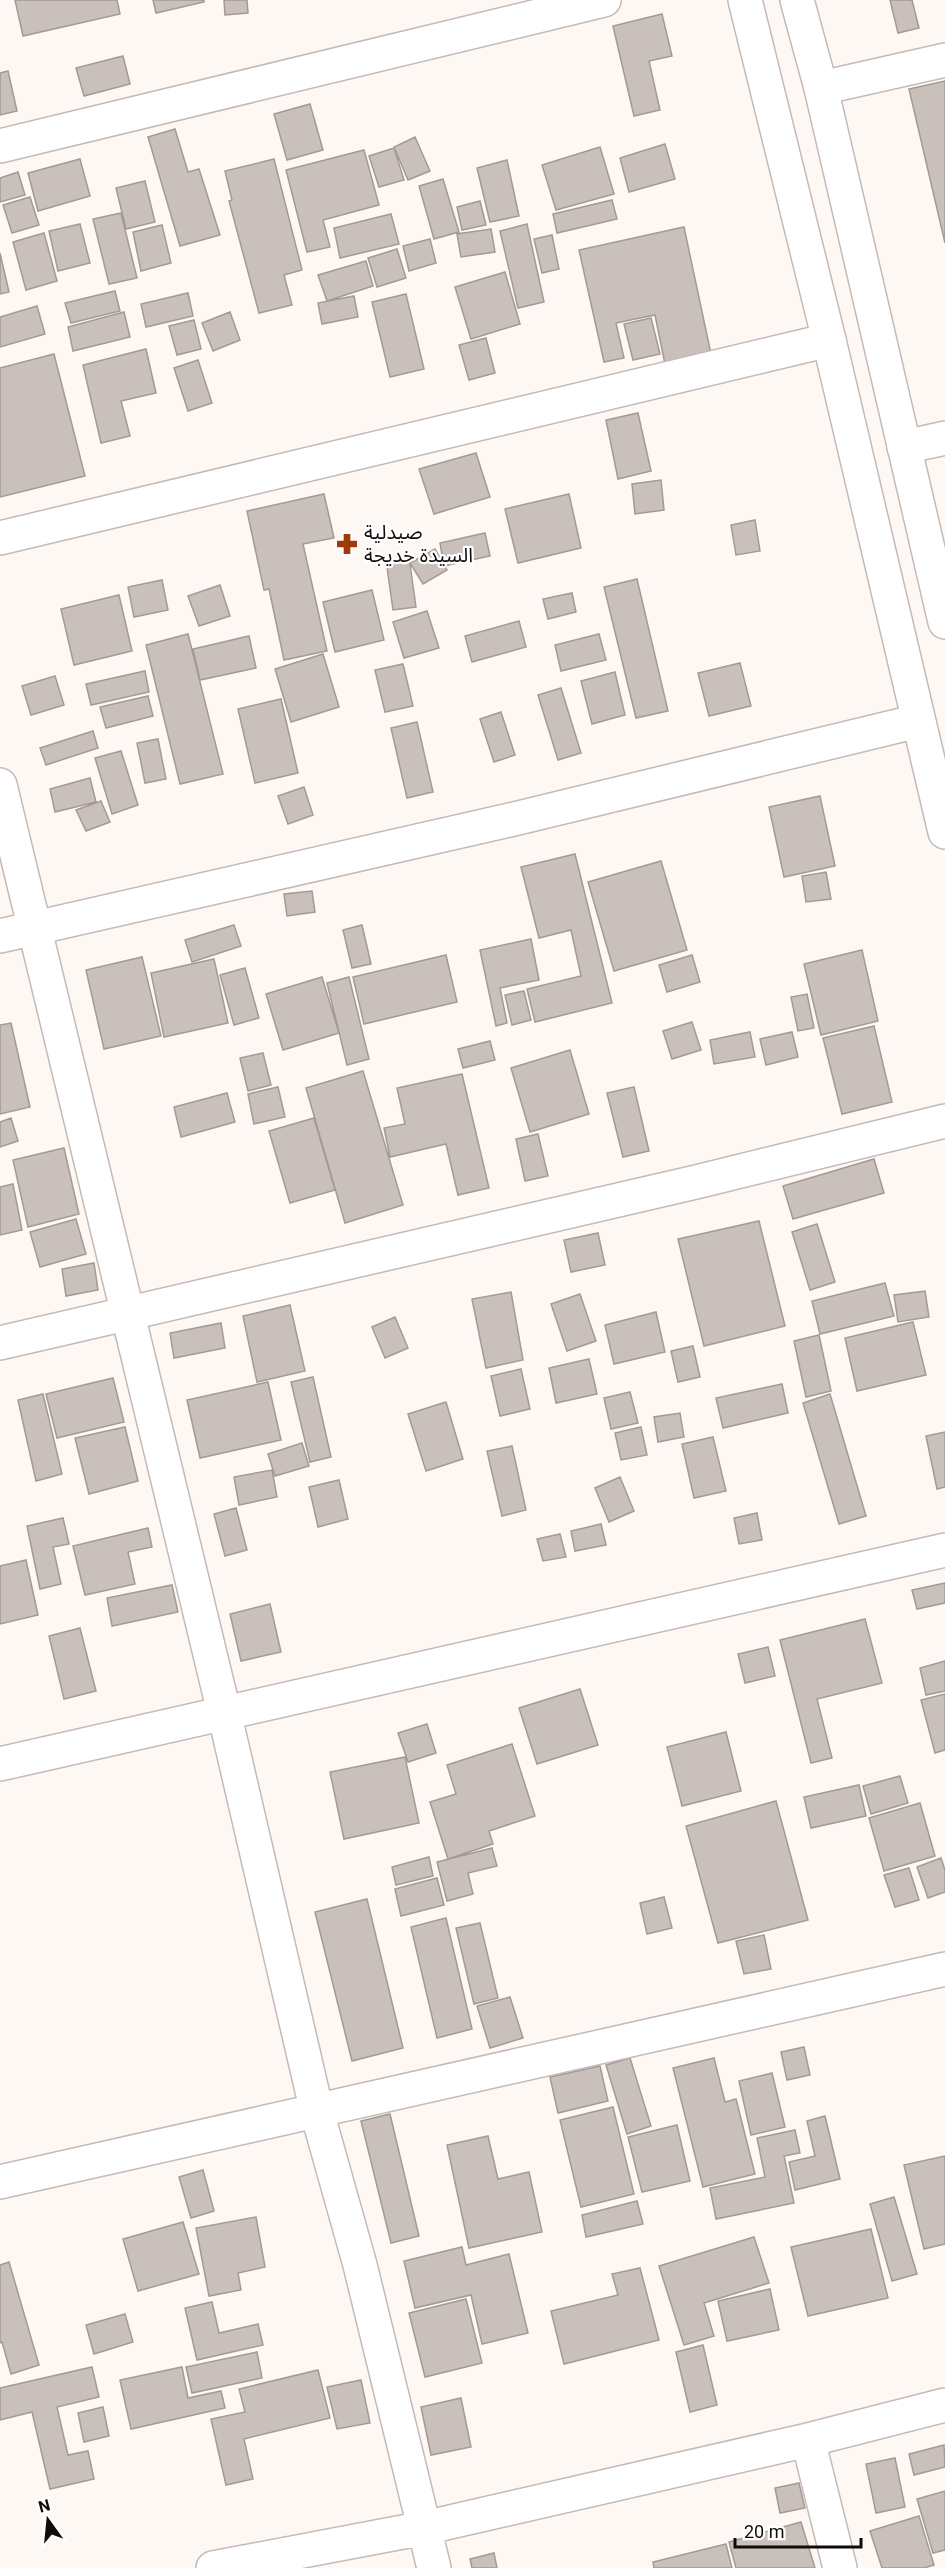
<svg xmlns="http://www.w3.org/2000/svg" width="945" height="2568" font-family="Roboto,'Noto Sans Arabic',sans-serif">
<rect width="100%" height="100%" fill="#fef8f5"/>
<!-- building -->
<path fill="#c9bfbb" stroke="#a39996" stroke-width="1.5" d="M15,0H117L120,14L23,36Z
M153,0H204V2L156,13Z
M224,0H247L248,13L225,15Z
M890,0H912L919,28L898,33Z
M662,14L672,56L649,61L660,110L634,116L613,26Z
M123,56L130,84L84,96L76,68Z
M8,71L17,111L0,115V73Z
M945,81V243L909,89Z
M310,104L323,150L287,160L274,114Z
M175,129L188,172L199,169L220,235L180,246L148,137Z
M415,137L430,171L408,180L394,147Z
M665,144L675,179L629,192L620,158Z
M600,147L614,194L556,210L542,165Z
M394,148L404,180L379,187L369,156Z
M364,150L379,205L323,220L330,247L307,252L286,170Z
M80,159L90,196L38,211L28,173Z
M274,159L302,270L284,275L292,305L259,313L229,201L232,200L225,171Z
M507,160L519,216L490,222L477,168Z
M18,172L25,195L0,202V178Z
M443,179L459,232L434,239L419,186Z
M145,181L155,222L126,229L116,188Z
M30,197L39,225L12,233L3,205Z
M612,200L617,219L557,233L553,214Z
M480,201L486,225L462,230L457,207Z
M121,213L137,278L109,284L93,219Z
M391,214L399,244L340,258L334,228Z
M80,224L90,263L58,271L49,231Z
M527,224L544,302L518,308L500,231Z
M162,225L171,263L141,271L133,232Z
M684,227L711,354L665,364L655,315L616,323L624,358L604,362L579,250Z
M491,229L495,252L461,257L457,234Z
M44,233L57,281L26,290L13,242Z
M552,235L559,269L542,273L534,239Z
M430,239L436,263L409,271L403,246Z
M397,249L406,278L377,287L368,258Z
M0,253L9,292L0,294Z
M366,261L373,286L327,301L318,275Z
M505,272L520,324L471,339L455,287Z
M115,291L120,311L71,323L65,303Z
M188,293L193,316L146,327L141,304Z
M406,294L424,369L390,377L372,302Z
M354,296L358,317L322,324L318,303Z
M37,306L45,334L0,347V317Z
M124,312L130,337L73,351L68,327Z
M230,312L240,340L213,351L202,323Z
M651,318L660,354L633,360L624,324Z
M194,320L201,349L177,355L169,326Z
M486,338L495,373L469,380L459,345Z
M146,349L156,393L121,401L130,436L101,443L83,365Z
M54,354L85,476L0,497V368Z
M198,360L212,403L188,411L174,368Z
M638,413L651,471L618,479L606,420Z
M476,453L490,497L434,514L419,469Z
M661,480L664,510L635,514L632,484Z
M324,494L334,538L303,544L327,651L284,660L269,589L264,590L247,511Z
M569,494L581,548L518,563L505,509Z
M755,520L760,551L736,555L731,525Z
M485,533L490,556L444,566L440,543Z
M435,549L447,570L423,584L410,563Z
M409,557L416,607L393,610L386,560Z
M637,579L668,711L636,718L604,587Z
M162,580L168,610L134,617L128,587Z
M220,585L230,616L199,626L188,596Z
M372,590L384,640L335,652L323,602Z
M572,593L576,612L548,619L543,599Z
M119,595L132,651L74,665L61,609Z
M427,611L439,648L404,658L393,622Z
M519,621L526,647L472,662L465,636Z
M188,634L223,774L180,784L146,645Z
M599,634L606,660L561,671L555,645Z
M249,636L256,668L200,680L193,649Z
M323,654L339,707L291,722L275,669Z
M740,663L751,706L709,716L698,673Z
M403,664L413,706L385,712L375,670Z
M145,671L149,692L91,705L86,684Z
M615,672L625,715L592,724L581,681Z
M55,676L64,705L31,715L22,686Z
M561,688L581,753L558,760L538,695Z
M148,696L153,716L106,728L100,707Z
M281,699L298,773L255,783L238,709Z
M501,712L515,755L494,762L480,719Z
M417,722L433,792L407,798L391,728Z
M93,731L98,748L46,765L40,748Z
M158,739L166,779L145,783L137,743Z
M121,751L138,805L112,814L95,758Z
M90,778L96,802L55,812L50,789Z
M304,787L313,815L288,824L278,796Z
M820,796L835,866L784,877L769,807Z
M101,801L110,822L86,831L76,810Z
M575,854L612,1003L535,1022L527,989L581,976L571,930L539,938L521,867Z
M661,861L687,950L614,971L588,882Z
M826,872L831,899L806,902L802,876Z
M312,891L315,912L287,916L284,894Z
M234,925L241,946L192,962L185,940Z
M362,925L371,964L352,968L343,930Z
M531,939L539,980L500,988L507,1023L496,1026L480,950Z
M862,950L878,1021L821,1035L804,964Z
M446,955L457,1002L364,1024L353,977Z
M692,955L700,982L667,992L659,965Z
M142,957L161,1036L104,1049L86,970Z
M214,959L228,1023L164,1037L151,973Z
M245,968L259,1018L234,1025L220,975Z
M322,977L339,1033L283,1050L266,994Z
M349,977L369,1059L347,1065L327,983Z
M524,991L531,1020L512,1025L505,995Z
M807,994L814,1028L798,1031L791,997Z
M692,1022L701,1050L672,1059L663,1031Z
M11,1023L30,1107L0,1114V1025Z
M874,1026L892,1102L842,1114L823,1038Z
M750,1032L755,1057L714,1064L710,1040Z
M792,1032L798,1057L766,1065L760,1039Z
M490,1041L495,1060L463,1068L458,1049Z
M570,1050L589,1114L530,1132L511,1068Z
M263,1053L271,1085L248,1091L240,1058Z
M363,1071L403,1205L345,1223L306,1088Z
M462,1074L489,1188L458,1195L446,1144L390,1157L384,1128L405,1124L397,1088Z
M278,1087L285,1117L254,1124L248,1094Z
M634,1087L649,1151L623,1157L607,1093Z
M227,1093L235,1122L181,1137L174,1107Z
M11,1118L18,1141L0,1147V1122Z
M314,1118L335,1190L290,1203L269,1131Z
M538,1134L548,1176L525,1181L516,1139Z
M64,1148L79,1214L28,1227L13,1160Z
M874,1159L884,1193L793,1219L783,1186Z
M13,1184L22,1230L0,1235V1187Z
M76,1219L86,1254L40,1267L30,1232Z
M759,1221L785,1326L704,1346L678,1239Z
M817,1224L835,1282L810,1290L792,1232Z
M598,1233L605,1265L571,1272L564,1240Z
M94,1263L98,1290L66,1296L62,1269Z
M885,1283L894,1316L820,1334L812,1301Z
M925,1291L929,1317L898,1322L894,1295Z
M511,1292L523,1360L486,1368L472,1299Z
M580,1294L596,1341L567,1351L551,1304Z
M290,1305L305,1371L257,1382L243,1316Z
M656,1312L665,1352L614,1364L605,1325Z
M395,1317L408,1348L385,1358L372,1327Z
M913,1322L926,1375L857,1391L845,1338Z
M221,1323L225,1348L174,1358L170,1333Z
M819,1335L831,1391L806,1397L794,1341Z
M693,1346L700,1377L678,1382L671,1351Z
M589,1359L597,1394L556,1403L549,1368Z
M521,1369L530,1409L500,1416L491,1376Z
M313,1377L331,1457L310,1462L291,1382Z
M113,1378L124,1422L57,1438L46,1394Z
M268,1382L281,1440L200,1458L187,1400Z
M782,1384L788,1413L723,1428L716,1398Z
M630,1392L638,1423L611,1429L604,1398Z
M43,1394L62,1474L36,1481L18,1400Z
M830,1394L866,1516L839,1524L803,1403Z
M446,1402L463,1459L426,1471L408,1414Z
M680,1413L684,1437L658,1442L654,1417Z
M125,1427L138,1481L89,1494L75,1438Z
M641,1427L647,1455L621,1460L615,1433Z
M945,1432V1487L937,1489L926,1436Z
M713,1437L726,1491L694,1498L682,1444Z
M302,1443L309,1466L275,1476L268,1454Z
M512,1446L526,1510L502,1516L487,1451Z
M272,1470L277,1497L239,1505L234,1477Z
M620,1477L634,1511L609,1522L595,1488Z
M339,1480L348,1519L318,1527L309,1487Z
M236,1508L247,1550L225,1556L214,1514Z
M757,1513L762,1540L739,1544L734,1518Z
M63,1518L69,1544L53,1547L61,1584L40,1589L27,1526Z
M601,1524L606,1545L575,1551L571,1531Z
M148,1528L152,1547L128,1552L135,1584L85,1595L73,1546Z
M560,1534L566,1557L543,1561L537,1539Z
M26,1560L38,1615L0,1624V1566Z
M945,1583V1603L917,1609L912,1590Z
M172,1585L178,1612L112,1626L107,1598Z
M270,1604L281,1652L241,1661L230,1614Z
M865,1619L882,1683L817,1699L832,1758L811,1763L780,1640Z
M80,1628L96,1691L64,1699L49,1636Z
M768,1647L775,1676L745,1683L738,1654Z
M945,1661V1691L926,1695L920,1668Z
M580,1689L598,1745L537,1764L519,1708Z
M945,1694V1750L935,1753L921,1700Z
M427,1724L436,1753L408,1762L398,1733Z
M726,1732L741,1791L682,1806L667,1747Z
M512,1744L535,1816L489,1831L493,1844L448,1859L430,1802L456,1794L447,1765Z
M405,1757L419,1823L344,1839L330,1772Z
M900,1776L908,1803L871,1814L863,1786Z
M859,1785L866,1816L811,1828L804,1797Z
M776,1801L808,1920L718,1943L686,1826Z
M920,1803L935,1856L884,1871L869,1818Z
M492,1848L497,1866L468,1873L473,1894L447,1901L437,1862Z
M429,1857L433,1876L396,1885L392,1867Z
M941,1858L945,1870V1892L928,1898L917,1867Z
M909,1868L919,1900L895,1907L884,1875Z
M437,1878L444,1905L401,1916L395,1889Z
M664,1897L672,1928L647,1934L640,1903Z
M367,1899L403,2048L352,2061L315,1912Z
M446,1918L472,2029L437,2038L411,1927Z
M480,1923L498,1998L474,2004L456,1928Z
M764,1935L771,1969L744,1974L736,1941Z
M510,1997L523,2038L490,2048L477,2006Z
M804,2047L810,2075L787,2080L781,2052Z
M630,2058L651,2126L627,2134L606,2065Z
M714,2058L725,2102L736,2099L755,2174L703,2187L673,2068Z
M600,2066L608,2101L558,2113L550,2077Z
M772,2073L785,2127L751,2135L739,2081Z
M613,2107L634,2194L581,2207L560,2120Z
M390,2114L419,2236L391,2243L361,2121Z
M825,2116L840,2179L795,2190L789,2162L815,2156L807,2121Z
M677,2125L690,2181L642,2192L628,2137Z
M795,2130L800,2153L784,2156L794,2203L716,2219L710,2188L765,2177L757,2138Z
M488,2136L498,2179L529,2172L542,2232L469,2248L447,2145Z
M945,2156V2244L924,2249L904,2165Z
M203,2170L214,2211L191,2218L179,2177Z
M894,2197L917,2274L892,2281L870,2204Z
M637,2201L643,2224L586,2237L582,2215Z
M256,2217L265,2267L238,2273L241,2290L209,2296L196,2228Z
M183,2222L199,2274L138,2291L123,2239Z
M871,2229L888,2298L808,2316L791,2247Z
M754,2237L769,2283L704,2303L714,2336L684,2345L659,2266Z
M462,2247L466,2265L509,2254L528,2333L482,2344L471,2295L415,2308L404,2261Z
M9,2262L39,2365L11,2374L2,2342L0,2343V2265Z
M640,2268L659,2340L564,2364L551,2311L618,2295L612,2274Z
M770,2289L779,2330L727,2341L718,2301Z
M466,2299L482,2363L425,2377L409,2313Z
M212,2302L219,2333L258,2324L263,2345L197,2360L185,2308Z
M125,2314L133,2342L94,2354L86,2325Z
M703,2345L717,2405L690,2412L676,2352Z
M257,2352L262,2378L192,2393L186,2367Z
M92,2367L99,2397L57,2407L68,2455L88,2451L94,2479L50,2489L32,2412L0,2420V2388Z
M182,2367L188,2398L221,2391L225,2408L131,2429L120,2380Z
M318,2370L330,2418L244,2439L253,2479L226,2485L211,2419L245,2412L239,2389Z
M361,2380L370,2423L337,2429L327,2387Z
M461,2398L471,2447L431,2455L421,2407Z
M103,2407L109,2436L84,2442L78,2413Z
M944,2445L945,2467L914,2475L909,2454Z
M895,2458L905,2507L876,2513L866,2464Z
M799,2483L805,2508L780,2513L775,2488Z
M945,2491V2550L933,2553L917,2499Z
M919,2516L934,2565L924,2568H882L870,2531Z
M801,2522L815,2568H736L729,2542Z
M726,2544L732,2568H654L653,2562Z
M494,2553L497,2568H472L470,2559Z"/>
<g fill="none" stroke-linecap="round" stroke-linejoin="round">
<defs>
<path id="minor" d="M821,88L945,60
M0,146L604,0
M904,447L945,438
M0,538L829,340
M0,785L224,1712L317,2112L360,2265L434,2568
M0,936L514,819L918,721
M0,1343L696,1182L945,1121
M0,1764L945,1550
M0,2182L945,1969
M808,2440L840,2568
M213,2568L424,2528L808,2440L945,2405"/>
<path id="major" d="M745,0L829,340L945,832
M797,0L821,88L945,622"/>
</defs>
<!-- minor casing -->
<use href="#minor" stroke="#c4bab6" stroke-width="36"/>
<!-- major casing -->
<use href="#major" stroke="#c4bab6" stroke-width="36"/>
<!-- minor -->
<use href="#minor" stroke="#fff" stroke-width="33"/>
<!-- major -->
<use href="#major" stroke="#fff" stroke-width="33"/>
</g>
<!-- icons -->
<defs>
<symbol id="pharmacy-bare" viewBox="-9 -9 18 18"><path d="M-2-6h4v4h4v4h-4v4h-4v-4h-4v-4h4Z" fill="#9e3a07" stroke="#fff" stroke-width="2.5" paint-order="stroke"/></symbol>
</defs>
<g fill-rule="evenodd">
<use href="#pharmacy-bare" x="332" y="529" width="30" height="30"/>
</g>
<g text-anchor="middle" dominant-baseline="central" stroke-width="4.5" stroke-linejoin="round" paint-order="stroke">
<!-- poi labels -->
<g font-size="20" fill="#100c0b" stroke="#fff" text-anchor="start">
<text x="364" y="532">صيدلية<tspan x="364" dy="23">السيدة خديجة</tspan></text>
</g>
</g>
<!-- north arrow -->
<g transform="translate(48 2520) rotate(345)" stroke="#ffffff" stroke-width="4.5" paint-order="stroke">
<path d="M0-4.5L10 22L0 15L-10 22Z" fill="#100c0b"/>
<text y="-9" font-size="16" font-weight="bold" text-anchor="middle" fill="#100c0b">N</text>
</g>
<!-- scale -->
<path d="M735 2538v9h126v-9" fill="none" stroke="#100c0b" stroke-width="3"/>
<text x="744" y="2538" font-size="18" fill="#100c0b" stroke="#ffffff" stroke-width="4.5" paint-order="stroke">20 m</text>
</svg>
